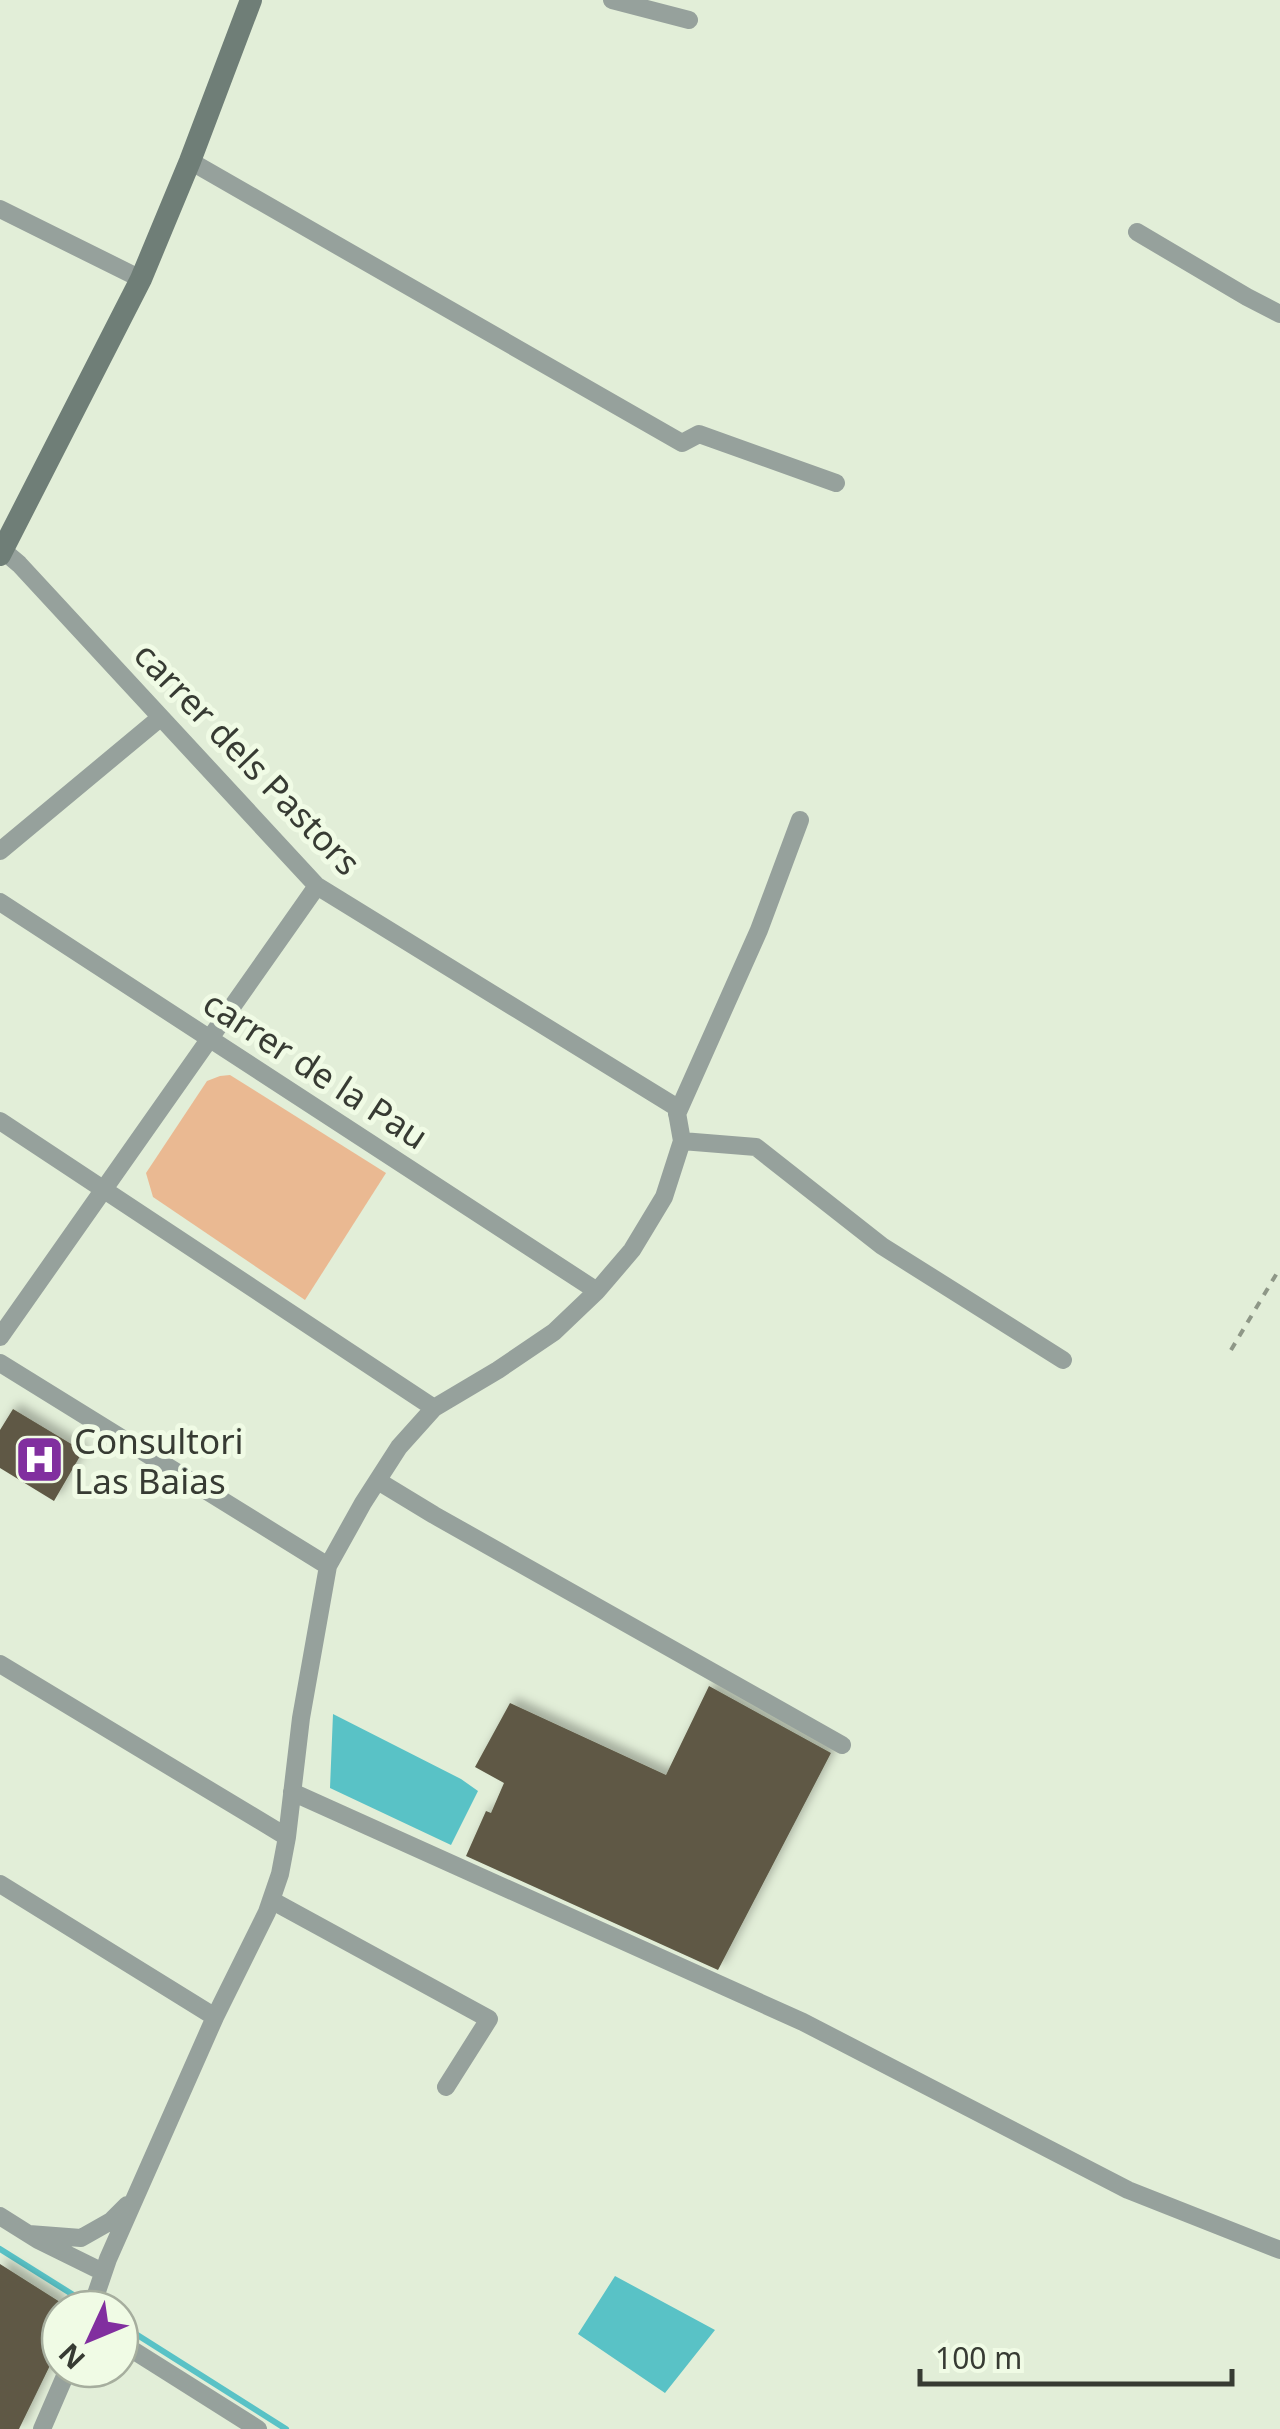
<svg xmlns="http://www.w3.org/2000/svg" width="1280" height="2429" font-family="'Noto Sans',sans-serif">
<defs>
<filter id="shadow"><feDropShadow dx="6" dy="-6" stdDeviation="5" flood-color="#0004"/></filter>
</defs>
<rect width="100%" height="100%" fill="#e2eed8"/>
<!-- green -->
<path fill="#eab992" d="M230,1075L386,1173L305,1300L153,1197L146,1173L207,1081L220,1076Z"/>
<!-- water -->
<path fill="#59c2c6" d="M333,1714L461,1779L478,1791L451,1845L330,1788Z
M615,2276L715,2330L665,2393L578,2334Z"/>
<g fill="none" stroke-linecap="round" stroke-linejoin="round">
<!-- stream -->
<path stroke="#59c2c6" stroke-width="6" d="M0,2249L75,2296
M120,2324L286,2429"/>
</g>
<!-- building -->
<path fill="#5e5945" filter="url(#shadow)" d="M13,1409L83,1451L54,1501L0,1468V1430Z
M709,1686L831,1753L718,1970L466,1856L486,1811L491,1813L504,1783L475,1767L510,1703L666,1775Z
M0,2264L60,2302V2345L19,2429H0Z"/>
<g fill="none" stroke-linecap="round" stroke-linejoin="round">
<!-- path -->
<path stroke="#8e9787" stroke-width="4" stroke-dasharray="8 8" stroke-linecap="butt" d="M1231,1350L1280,1268"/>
<!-- minor -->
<path stroke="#96a19c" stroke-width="18" d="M612,0L689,20
M190,161L682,443L699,434L836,483
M0,209L141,279
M1137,232L1247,297L1280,314
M0,548L19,564L317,886L676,1107L682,1141L664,1197L632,1250L597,1291L554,1332L498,1370L434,1408L399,1447L363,1503L328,1566L301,1718L287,1837L280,1874L267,1912L215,2017L108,2259L91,2309
M0,851L160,718
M0,902L597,1291
M677,1114L759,930L800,820
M0,1121L434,1408
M682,1141L756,1147L882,1246L1063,1360
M0,1337L317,886
M0,1363L328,1566
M378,1481L434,1515L842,1745
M0,1664L287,1837
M292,1792L803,2022L1128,2190L1280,2250
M0,1884L215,2017
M271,1900L489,2019L446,2087
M0,2216L38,2240L103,2272
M29,2234L81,2238L111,2221L127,2205
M120,2342L258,2429
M42,2429L68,2369"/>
<!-- secondary -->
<path stroke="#6f7e77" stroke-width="22" d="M0,555L141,279L190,161L251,0"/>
</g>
<!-- icons -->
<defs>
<symbol id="hospital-square" viewBox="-11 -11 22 22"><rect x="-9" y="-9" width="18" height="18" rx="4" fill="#812f9f" stroke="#f0fbe5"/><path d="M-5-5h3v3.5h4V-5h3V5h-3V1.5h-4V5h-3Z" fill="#fff"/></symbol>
</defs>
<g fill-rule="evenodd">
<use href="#hospital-square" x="12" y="1432" width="55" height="55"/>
</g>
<g text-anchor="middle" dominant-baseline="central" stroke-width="10" stroke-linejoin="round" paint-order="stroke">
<!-- street labels -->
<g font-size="35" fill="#373b33" stroke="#f0fbe5">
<text transform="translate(248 758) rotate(46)">carrer dels Pastors</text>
<text transform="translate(316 1069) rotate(33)">carrer de la Pau</text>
</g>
<!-- poi labels -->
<g font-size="35" fill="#373b33" stroke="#f0fbe5" text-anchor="start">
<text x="74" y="1440">Consultori<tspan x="74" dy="40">Las Baias</tspan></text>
</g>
</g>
<!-- north arrow -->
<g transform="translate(90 2339) rotate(226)"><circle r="48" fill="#f0fbe5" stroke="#a6ae9e" stroke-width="2.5"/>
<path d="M0-8L18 38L0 25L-18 38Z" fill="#812f9f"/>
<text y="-15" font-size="28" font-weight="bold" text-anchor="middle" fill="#373b33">N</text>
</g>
<!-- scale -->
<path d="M920 2369v15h312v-15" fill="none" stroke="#373b33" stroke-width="5"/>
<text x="935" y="2369" font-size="30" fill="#373b33" stroke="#f0fbe5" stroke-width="8" paint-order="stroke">100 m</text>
</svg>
